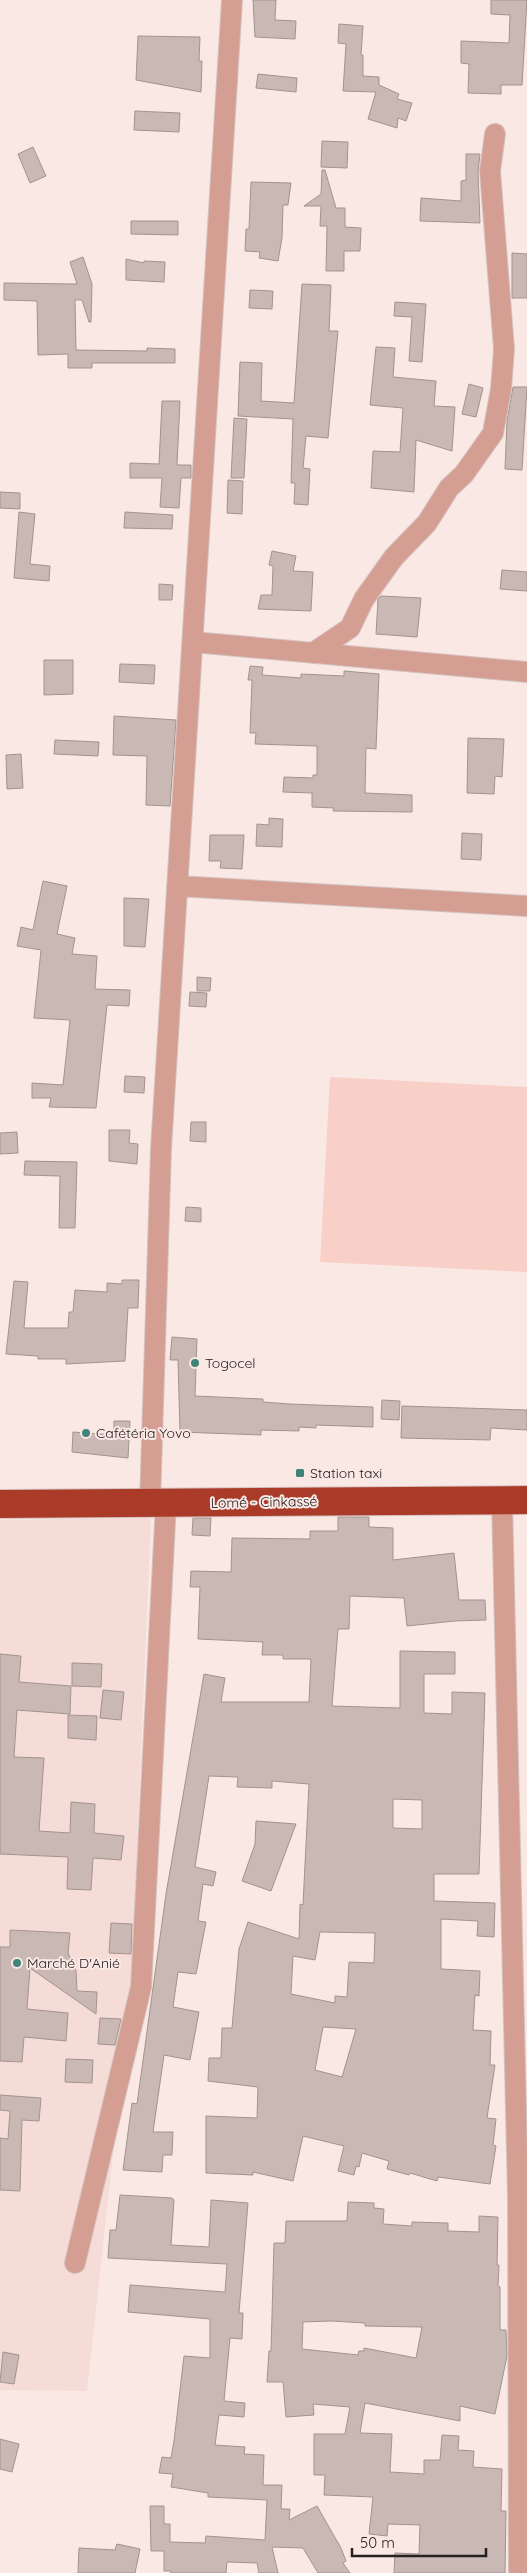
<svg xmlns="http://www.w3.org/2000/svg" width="527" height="2573" font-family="Quicksand,sans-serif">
<rect width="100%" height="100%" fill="#fae8e5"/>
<!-- built -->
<path fill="#f6dcd6" d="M151,1518L131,1992L87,2391L0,2390V1520Z"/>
<!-- green -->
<path fill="#f9d0c7" d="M330,1077L527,1087V1272L320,1262Z"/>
<!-- building -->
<path fill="#c9b8b4" stroke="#a3938f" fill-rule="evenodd" d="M253,0H276L275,20L296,21L295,39L255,37Z
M491,0H527L522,85H501V94L468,93L469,64L461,63V41L509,43L510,15L491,14Z
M339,24L363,26L361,55H363V76L379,77V85L399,94L397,99L412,103L406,121L398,118L397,128L368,119L376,92L343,91L346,44L338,43Z
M138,36L200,37L199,61H202L201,92L136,80Z
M258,74L297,78L296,92L256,88Z
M135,111L180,113L179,132L134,130Z
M322,141L348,142L347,168L321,167Z
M33,147L46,176L30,183L18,154Z
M466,154H480L478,172L480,223L420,221L421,198L461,201V181L466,180Z
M322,170H325L336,208H345V227L361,228L360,251H344V271H326L327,226H320L321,206H304L321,194Z
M251,182L291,183L288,205H283L282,238L278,261L259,258L260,252L245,251L246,229H249Z
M131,221H178V235L131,234Z
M512,253L527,254V298H512Z
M83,257L92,284L91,322H89L82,300H75L76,350L147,351V348L175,349V363H92V368H68V354L38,355L37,301L4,300V283L77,284L70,262Z
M126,259L144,263V261L165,262L164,282L126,280Z
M302,284L331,285L329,331H338L328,438L306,436L303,468L310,469L308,505L294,504L295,483H291L293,419L238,416L240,362L262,363L261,401L294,403Z
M250,290L273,291L272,309L249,308Z
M395,302L426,304L422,362L409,361L412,317L394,316Z
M376,347L395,348L393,377L436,381L434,406L455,407L452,451L416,440L414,492L371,488L373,451L400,452L403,408L370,405Z
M469,384L483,388L476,417L462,414Z
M513,387H527L522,470L505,469L507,421Z
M162,401H180L177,465H191V478H181L179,508L160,507L162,478H130V463L159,464Z
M234,418L247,419L244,478H231Z
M228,480L243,481L242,514L227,513Z
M0,492L20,493V509L0,508Z
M19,512L35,514L30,564L50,566L49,581L14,578Z
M125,512L173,515L172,529L124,528Z
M272,551L296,556L293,571L313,572L311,611L258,609L261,595H272L273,566L269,565Z
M502,570L527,572V591L500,589Z
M159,584L173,585L172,600H159Z
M381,596L421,598L417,637L376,634L378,599Z
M44,660H73V694L44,695Z
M120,664L155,665L154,684L119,682Z
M250,666L263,667L262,675L301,678V674L344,676V671L379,674L376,749L366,748L365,793L412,795V812L333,811L334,808L312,807V793L283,792L284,777L313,778V775H317V746L255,744L256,733H250L252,680H248Z
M114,716L176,720L170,806L146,805L147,756L113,755Z
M468,738L504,739L502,777L495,776L494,794L467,793Z
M55,740L99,742L98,756L54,754Z
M21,754L23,788L7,789L6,755Z
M269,818L283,819L282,847L256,846L257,824L269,825Z
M462,833L482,834L481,860L461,859Z
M210,835H244L242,869L220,868L221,861H209Z
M43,881L67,886L57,934L75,938L72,954L97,956L95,989L130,990L129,1006L107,1005L96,1108L49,1107L51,1098H32V1083L63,1085L70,1020L34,1018L41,950L17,946L21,927L33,930Z
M124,898L149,899L145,947L124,946Z
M197,977L211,978L210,991H197Z
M190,992L207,993L206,1007L189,1006Z
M125,1076L145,1077L144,1093L124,1092Z
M191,1122H206V1142L190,1141Z
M109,1130H130L129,1143L138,1144L137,1164L109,1161Z
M17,1132L18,1153L0,1154V1133Z
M25,1161L77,1162L75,1228H59L60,1176L24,1175Z
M186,1207L201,1208V1222L185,1221Z
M122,1280H139L138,1308H128L125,1361L66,1364V1359H38V1356L6,1354L14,1281L28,1282L24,1328H68L69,1312H73L75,1290L107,1292V1283L122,1284Z
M172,1337L197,1339L195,1396L263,1399V1402L289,1404L373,1407V1427L316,1425V1428L299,1427V1431L261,1430V1435L180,1432L178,1360H170Z
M382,1400L400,1401L399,1420L381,1419Z
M402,1406L527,1410V1430L491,1428L490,1440L401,1438Z
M114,1421H130L128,1458L72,1452L73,1432L114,1435Z
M338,1517H369V1527L393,1528V1560L454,1553L459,1600H485L486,1620L455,1621L407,1626L404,1598L350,1596L349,1629H338L332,1706L400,1708V1651L455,1652V1674H424V1713L452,1714V1692L485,1693L479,1874H434V1901L495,1903L494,1937L477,1936L478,1921L441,1919V1969L480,1971L479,1996L475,1995L473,2030L491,2031L490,2065H495L487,2118L496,2119L493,2145L496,2146L490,2184L438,2177L437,2181L410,2173L409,2175L387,2169L389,2161L362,2153L359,2167L356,2166L354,2175L338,2171L344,2146L303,2136L293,2181L253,2172V2175L206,2173V2116L257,2118L258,2087L208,2081L209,2058H221L222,2028H232L239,1949L248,1922L299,1939L300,1904L303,1905L309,1784L272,1781V1788L237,1787L238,1777L209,1776L195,1867L216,1872L213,1886L203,1884L198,1921L206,1922L196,1974L178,1972L173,2007L199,2012L190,2060L164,2055L153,2132H173L172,2155H163L162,2172L123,2170L132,2103L137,2104L166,1894L204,1674L225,1678L221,1702H309L311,1659H283V1655H262L263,1642L198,1639L200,1587H190L191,1571L231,1572L232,1538L310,1539V1531H338ZM393,1799L422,1800V1829L393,1828ZM320,1932L375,1933L374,1963L349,1962L347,1997L335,1996V2003L291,1994L293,1956L315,1960ZM323,2027L356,2029L342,2077L315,2070Z
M193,1518H211L210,1536L192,1535Z
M0,1654L21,1656L19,1682L71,1686L70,1714L17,1710L14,1757L44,1758L39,1831L70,1833L71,1802L95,1804L94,1833L124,1836L121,1860L93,1858L91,1890L67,1889L68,1857L0,1854Z
M72,1663L102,1664L101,1687L72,1686Z
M103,1690L124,1692L121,1720L100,1718Z
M68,1715L97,1716L96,1740L68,1738Z
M256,1821L296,1824L271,1891L242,1881L255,1844Z
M111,1923L132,1924L131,1954L109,1953Z
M10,1930L70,1933L68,1953L76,1971L77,1991L97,1992L96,2014L30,1968L27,2009L68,2013L66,2041L24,2037L22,2062L0,2061V1947H10Z
M100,2018L121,2019L115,2045L98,2044Z
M66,2059L93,2060L92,2083L65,2082Z
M0,2095L41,2098L39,2121L22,2120L20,2191L0,2190V2138L8,2139L10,2111L0,2110Z
M120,2195L172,2198L174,2200L171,2245L209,2247L211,2200L248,2203L239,2313H243L242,2339L230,2338L224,2401L245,2403L244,2417L219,2415L215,2445L245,2447L244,2454L264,2455L263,2485H282L281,2509H290L289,2520L317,2506L341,2548L346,2561L343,2563L350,2573H318L303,2548L272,2547L278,2573H259L257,2563L227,2562L226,2573H171V2571H164V2551H151L150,2506H164V2524H170V2542L205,2543L206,2536L265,2540L267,2500L208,2497V2493L171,2487L173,2474L159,2473L162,2457L171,2458L174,2441L184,2356L210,2358V2319L128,2312L130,2285L225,2292L227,2264L108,2258L110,2230H116Z
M348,2202L374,2203V2208L384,2209L383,2224L412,2226V2222L448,2223V2231L479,2232V2216L498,2217L497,2265H499L498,2286L500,2287V2330H506L507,2356L495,2414L460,2406V2421L365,2403L360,2433L392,2434L390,2472L424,2474V2460H440L442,2435L459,2436L458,2450L474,2451L473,2467L502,2469L501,2511H506L505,2573H394L395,2553L419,2554L420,2525L388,2524L387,2536L369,2534L373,2497L324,2495L325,2475H314V2434H345L350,2407L313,2404L314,2415L286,2417L283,2382H267L269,2351H271L274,2243H285L286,2221H347ZM331,2321L365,2323V2326L422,2327L416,2358L364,2348V2351H359L358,2355L302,2349L303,2322Z
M3,2352L19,2355L14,2384L0,2382Z
M0,2439L19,2444L12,2472L0,2469Z
M117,2544L140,2549L135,2573H78L79,2548L115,2550Z"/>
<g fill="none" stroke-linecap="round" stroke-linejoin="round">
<defs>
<path id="minor" d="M193,642L527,672
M313,653L350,628L364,599L394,557L427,523L449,488L464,474L493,433L501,389L504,349L490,171L495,134
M177,886L527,906
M502,1500L518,2198L519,2573
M150,1503L161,1149L232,0
M75,2263L141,1987L166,1503"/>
<path id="highway" d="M0,1504L527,1500"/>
</defs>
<!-- minor casing -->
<use href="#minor" stroke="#d4c4c1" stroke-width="22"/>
<!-- highway casing -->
<use href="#highway" stroke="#d4c4c1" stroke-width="30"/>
<!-- minor -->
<use href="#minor" stroke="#d59e93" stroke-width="20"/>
<!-- highway -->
<use href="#highway" stroke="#aa3b29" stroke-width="28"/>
</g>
<!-- markers -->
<g fill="#3f8479" stroke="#fae8e5" stroke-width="2">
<circle cx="195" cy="1363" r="5"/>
<circle cx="86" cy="1433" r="5"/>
<rect x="295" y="1468" width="10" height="10" rx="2.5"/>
<circle cx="17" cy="1963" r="5"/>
</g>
<g text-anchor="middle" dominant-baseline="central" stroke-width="4" stroke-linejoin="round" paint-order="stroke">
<!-- poi labels -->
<g font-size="14" fill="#26201f" stroke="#fae8e5" text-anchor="start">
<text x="205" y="1363">Togocel</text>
<text x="96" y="1433">Cafétéria Yovo</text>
<text x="310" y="1473">Station taxi</text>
<text x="27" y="1963">Marché D'Anié</text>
</g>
<!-- street labels -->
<g font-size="14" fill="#26201f" stroke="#fae8e5">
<text transform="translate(264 1502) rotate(-1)">Lomé - Cinkassé</text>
</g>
</g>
<!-- scale -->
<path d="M352 2548v8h134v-8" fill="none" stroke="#26201f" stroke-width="2.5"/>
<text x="360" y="2548" font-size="15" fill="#26201f" stroke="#fae8e5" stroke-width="4" paint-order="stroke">50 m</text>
</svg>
